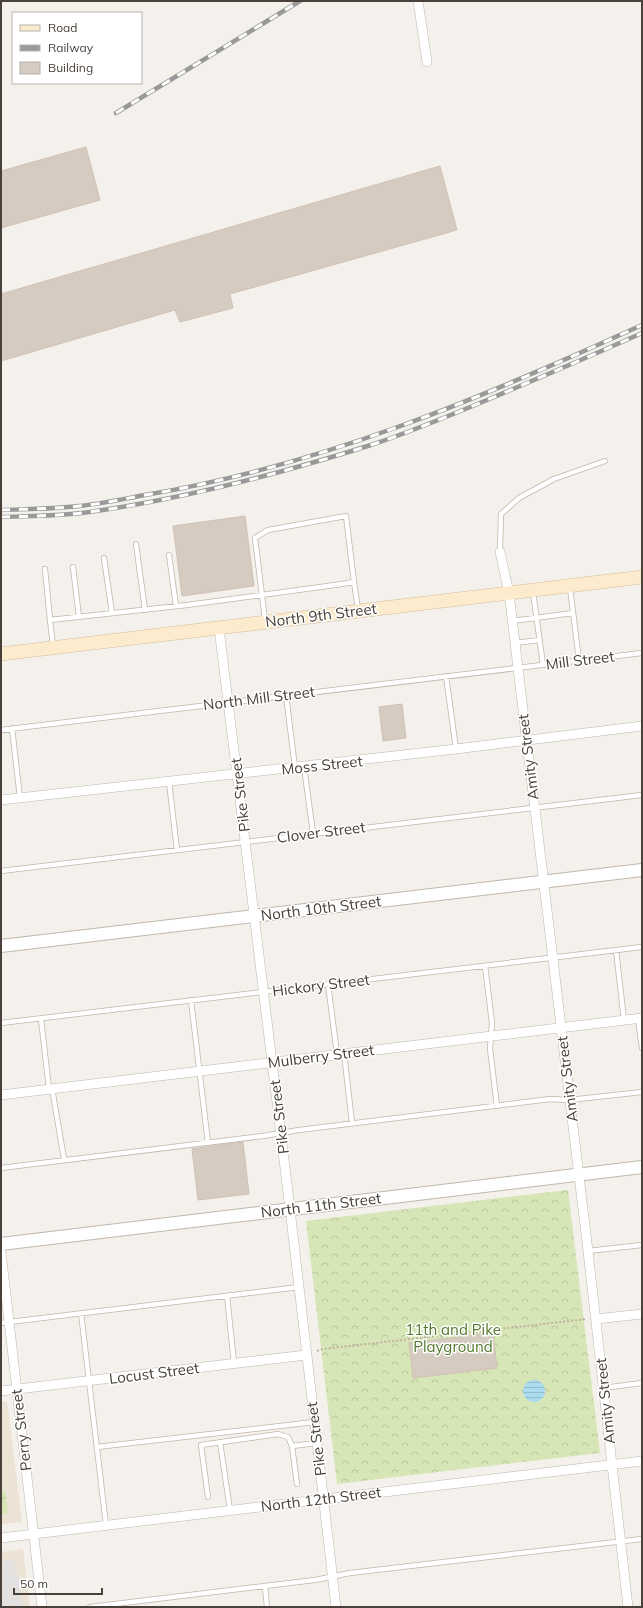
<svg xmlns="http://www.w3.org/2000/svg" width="643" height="1608" font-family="Mulish,sans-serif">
<defs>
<pattern id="forest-crowns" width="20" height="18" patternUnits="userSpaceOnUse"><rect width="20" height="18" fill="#d7e6b6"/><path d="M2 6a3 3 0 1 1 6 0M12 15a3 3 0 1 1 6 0" fill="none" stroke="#bac69d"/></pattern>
<pattern id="water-rules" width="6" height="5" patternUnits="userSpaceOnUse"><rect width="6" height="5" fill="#aadbee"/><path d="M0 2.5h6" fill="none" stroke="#94bdcd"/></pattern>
</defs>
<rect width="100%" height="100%" fill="#f4f0eb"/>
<!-- education -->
<path fill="#ede3d5" d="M7,1401L22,1522L1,1524V1402Z
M23,1549L30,1607H1V1552Z"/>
<!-- forest -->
<path fill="url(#forest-crowns)" d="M568,1190L600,1453L337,1484L306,1221Z
M5,1490L8,1513L1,1514V1491Z"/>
<!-- parking -->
<path fill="#e3e1df" d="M14,1559L16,1571H18L23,1607H1V1561Z"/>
<!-- water -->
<path fill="url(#water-rules)" d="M523 1391a11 11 0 1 1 22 0a11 11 0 1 1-22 0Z"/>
<!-- building -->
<path fill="#d6cbc0" stroke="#d0c1b4" d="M86,147L100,200L1,228V171Z
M440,166L457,230L230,294L233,308L180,322L175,310L1,361V294Z
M245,516L254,586L182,596L173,526Z
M402,704L406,738L383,741L379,707Z
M243,1142L249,1194L198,1200L192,1149Z
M493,1333L497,1368L413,1378L409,1343Z"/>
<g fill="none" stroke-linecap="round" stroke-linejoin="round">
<defs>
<path id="service" d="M136,544L145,610
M500,552L501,514L519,498L554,479L605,461
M169,555L176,606
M104,558L112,613
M73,567L79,617
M45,569L50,620
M570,588L579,660
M533,592L543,665
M265,620L255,538L268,530L346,516L354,582
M512,621L573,613
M515,643L539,640
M53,646L50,620L187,605L335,585L354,582L358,609
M446,676L456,749
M286,695L295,768
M12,728L20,798
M1,730L642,653
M304,767L313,833
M169,782L177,850
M1,871L642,795
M616,950L624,1020
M485,966L492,1023L490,1049L497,1106
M328,984L337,1054
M191,1000L208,1143
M41,1019L49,1089
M638,1019L642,1048
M1,1023L642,947
M344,1053L352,1123
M52,1088L64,1159
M1,1168L263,1136L299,1130L550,1099L569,1100L642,1092
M588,1251L642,1245
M227,1296L234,1363
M81,1313L106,1525
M1,1323L299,1287
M603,1388L642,1383
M220,1442L230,1510
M97,1447L314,1422
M297,1484L292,1446L317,1443
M208,1497L201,1445L278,1434L288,1437L292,1446
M265,1586L267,1607
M90,1607L315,1580L350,1573L642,1539"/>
<path id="minor" d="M418,1L427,62
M500,552L509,593L588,1251L628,1607
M219,628L290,1209L336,1607
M1,800L456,749L642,726
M1,1095L642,1018
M1,1252L42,1607
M596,1319L642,1314
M1,1391L306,1355
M1,1538L642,1461"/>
<path id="tertiary" d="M1,946L642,870
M1,1244L642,1167"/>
<path id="secondary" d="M1,654L642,577"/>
</defs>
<!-- service casing -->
<use href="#service" stroke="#c0b7ad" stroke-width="6"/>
<!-- minor casing -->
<use href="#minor" stroke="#c0b7ad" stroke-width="10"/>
<!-- tertiary casing -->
<use href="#tertiary" stroke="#c0b7ad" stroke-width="14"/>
<!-- secondary casing -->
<use href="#secondary" stroke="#d2bd9c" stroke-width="14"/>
<!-- path -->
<path stroke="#c1b19f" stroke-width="2" stroke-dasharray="2 2" stroke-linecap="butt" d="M317,1351L323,1349L587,1319"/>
<!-- service -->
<use href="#service" stroke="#fff" stroke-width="4.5"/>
<!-- minor -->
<use href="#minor" stroke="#fff" stroke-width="9"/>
<!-- tertiary -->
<use href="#tertiary" stroke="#fff" stroke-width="12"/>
<!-- secondary -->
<use href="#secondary" stroke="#fcebcd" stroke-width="13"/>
<defs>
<path id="rail" d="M116,113L300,1
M1,510C27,509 53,509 79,506C101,504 123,499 145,495C320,466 482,398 642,325
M1,517C28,516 55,516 82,513C180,500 276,475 371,445C410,432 449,416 487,400C539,378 591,356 642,333"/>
</defs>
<!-- rail casing -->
<use href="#rail" stroke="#999" stroke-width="4.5"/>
<!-- rail -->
<use href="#rail" stroke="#fff" stroke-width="3" stroke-dasharray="9" stroke-linecap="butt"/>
</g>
<g text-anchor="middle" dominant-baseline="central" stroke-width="3" stroke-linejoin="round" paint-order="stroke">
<!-- street labels -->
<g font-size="15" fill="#484039" stroke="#fff">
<text transform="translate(321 615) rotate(-7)">North 9th Street</text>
<text transform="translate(580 660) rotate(-7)">Mill Street</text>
<text transform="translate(259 698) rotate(-7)">North Mill Street</text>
<text transform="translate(528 757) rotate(-97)">Amity Street</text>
<text transform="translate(322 765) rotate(-6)">Moss Street</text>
<text transform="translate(240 795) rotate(-97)">Pike Street</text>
<text transform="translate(321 832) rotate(-7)">Clover Street</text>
<text transform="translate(321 908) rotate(-7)">North 10th Street</text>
<text transform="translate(321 985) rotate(-7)">Hickory Street</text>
<text transform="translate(321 1056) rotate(-7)">Mulberry Street</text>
<text transform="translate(567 1079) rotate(-97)">Amity Street</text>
<text transform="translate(279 1117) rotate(-97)">Pike Street</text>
<text transform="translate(321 1205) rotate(-7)">North 11th Street</text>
<text transform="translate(154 1373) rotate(-7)">Locust Street</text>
<text transform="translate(605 1401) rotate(-96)">Amity Street</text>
<text transform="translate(21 1430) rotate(-97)">Perry Street</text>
<text transform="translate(316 1439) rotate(-97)">Pike Street</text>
<text transform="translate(321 1499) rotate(-7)">North 12th Street</text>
</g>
<!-- park labels -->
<g font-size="15" fill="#54782e" stroke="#fff">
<text x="453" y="1329">11th and Pike<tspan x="453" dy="17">Playground</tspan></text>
</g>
</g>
<!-- border -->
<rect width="643" height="1608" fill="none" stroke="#484039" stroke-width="4"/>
<!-- legend -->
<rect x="12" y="12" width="130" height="72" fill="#ffffff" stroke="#b6b3b0"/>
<rect x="20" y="25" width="20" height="6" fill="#fcebcd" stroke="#b6b3b0"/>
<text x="48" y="32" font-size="12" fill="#484039">Road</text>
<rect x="20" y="45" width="20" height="6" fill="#999999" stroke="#b6b3b0"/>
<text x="48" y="52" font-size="12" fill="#484039">Railway</text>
<rect x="20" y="62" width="20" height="12" fill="#d6cbc0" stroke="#b6b3b0"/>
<text x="48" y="72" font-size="12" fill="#484039">Building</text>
<!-- scale -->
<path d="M14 1588v6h88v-6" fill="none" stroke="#484039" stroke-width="2"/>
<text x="20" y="1588" font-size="12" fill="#484039" stroke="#ffffff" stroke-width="3" paint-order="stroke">50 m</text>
</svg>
